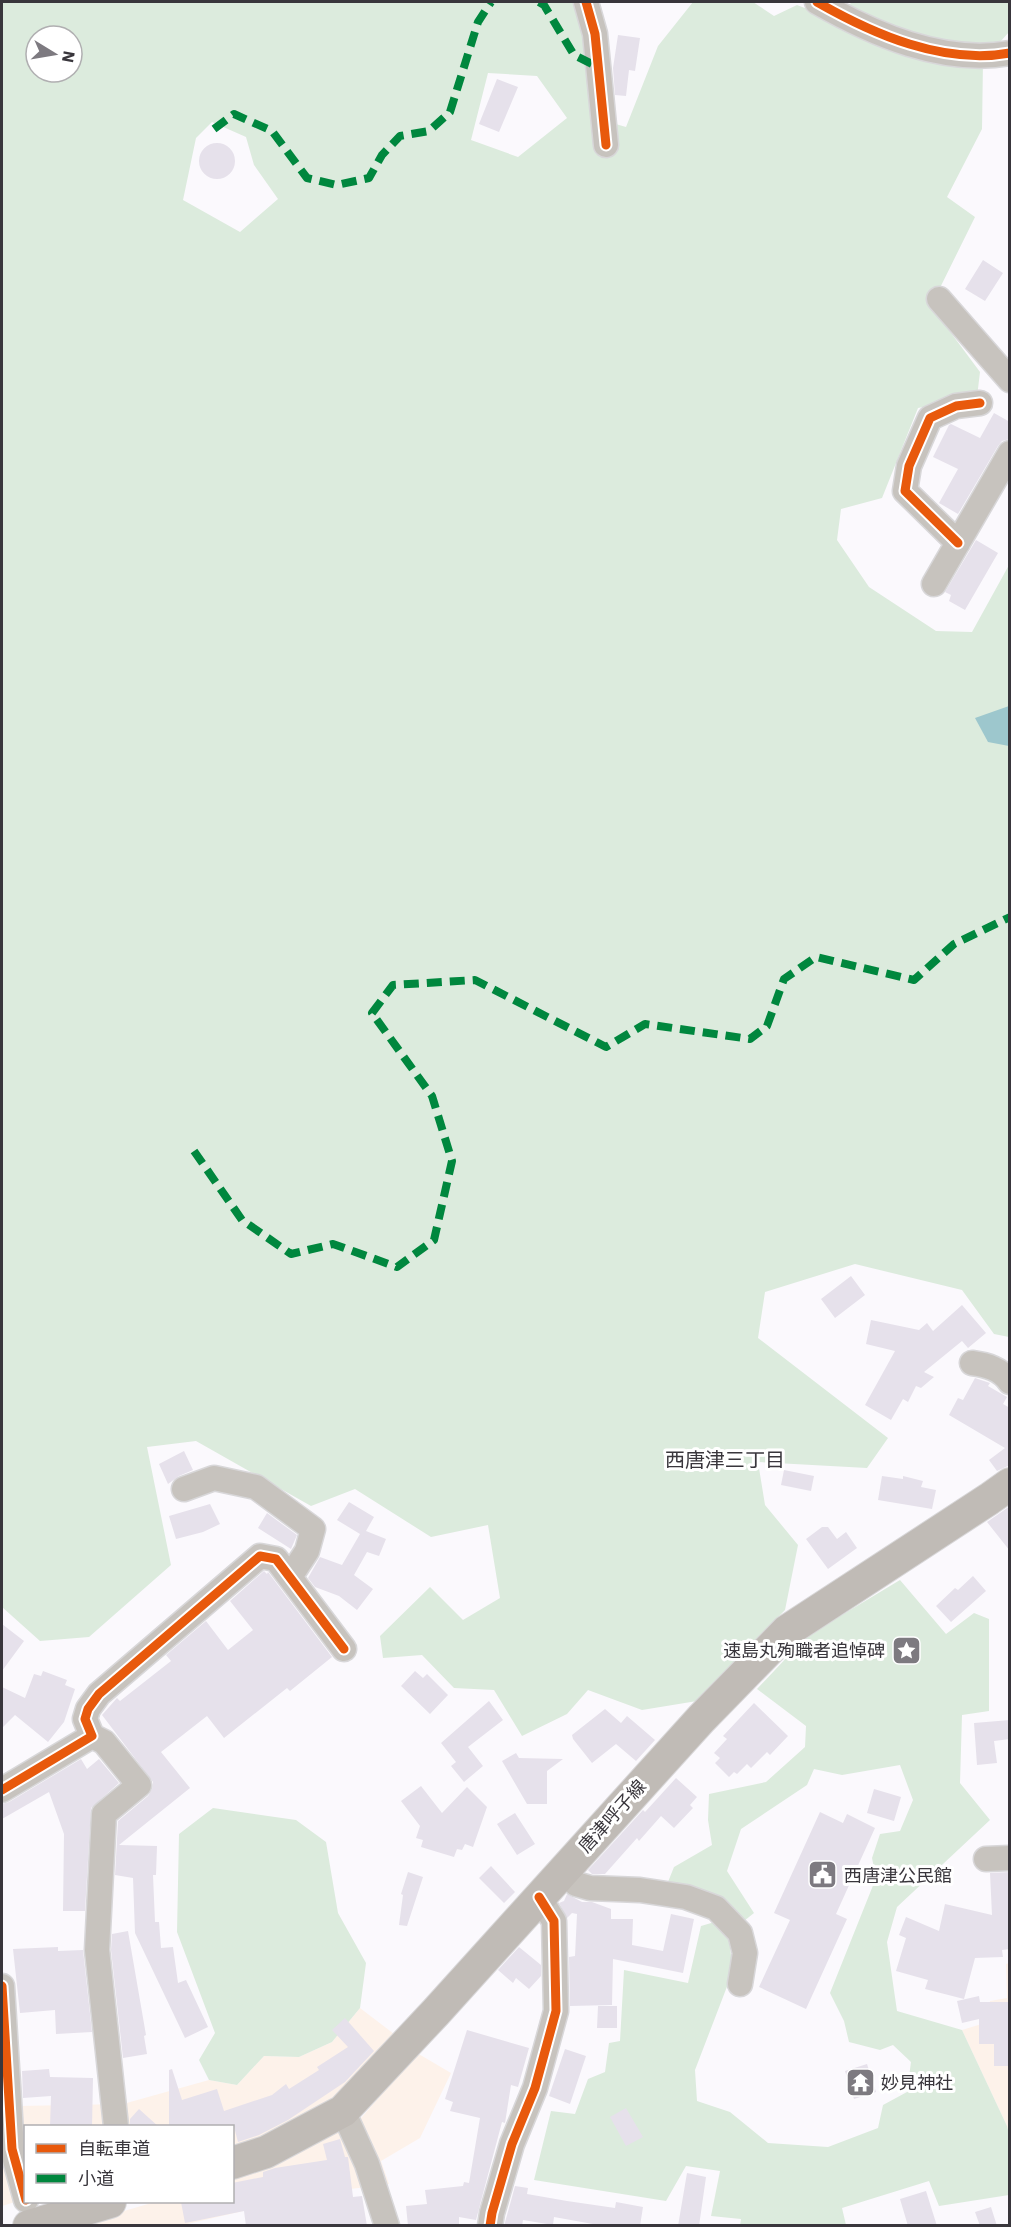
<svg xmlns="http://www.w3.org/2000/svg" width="1011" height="2227" font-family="'IBM Plex Sans','Noto Sans JP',sans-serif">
<rect width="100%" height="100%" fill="#fbf9fd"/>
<!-- commercial -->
<path fill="#fdf2ea" d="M1009,1963V2139L1007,2126L962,2030L988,2022L990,2001L1007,1998L1006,1964Z
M360,2008L398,2037L378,2060L321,2107L233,2151L232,2126H26L25,2199L2,2206V2137L19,2106L123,2104L209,2080L237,2085L264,2056L299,2057L332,2042Z
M417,2053L451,2073L420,2138L381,2161L389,2184L289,2197L286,2201L183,2225L87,2226L86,2222L155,2202H232L233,2178L287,2160L362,2117Z"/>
<!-- green -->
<path fill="#dcebdd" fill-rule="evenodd" d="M2,2H575L585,29L598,119L626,127L658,46L693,2H753L774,16L797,5L828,17L853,2H1009V32L983,61L982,129L947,197L975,217L931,306L980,372L977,397L918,408L882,498L841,509L837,540L869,587L936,631L972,632L1009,565V1337L994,1334L962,1290L855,1264L765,1292L758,1338L888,1438L867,1468L758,1462L765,1505L798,1545L785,1610L697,1701L642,1710L588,1690L567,1714L522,1736L494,1690L454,1688L422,1655L383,1658L380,1636L430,1587L463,1620L500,1598L488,1525L431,1537L355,1489L311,1506L196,1441L147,1447L171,1565L89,1637L40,1641L2,1607ZM36,36H72V72H36ZM488,73L537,76L567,118L518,157L471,140ZM212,122L246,137L254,165L278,199L240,232L183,200L196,138Z
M900,1580L946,1634L974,1613L989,1619V1711L962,1715L960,1783L990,1820L897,1907L887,1942L897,2011L962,2030L1007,2126L1010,2139L1009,2195L939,2206L929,2181L842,2208L846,2225L740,2226L741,2219L711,2216L720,2171L686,2166L666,2201L534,2180L551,2111L575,2114L588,2079L605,2072L609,2043L620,2041L624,1970L688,1983L701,1926L718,1921L729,1939L733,1971L695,2070L697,2101L730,2112L768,2143L828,2147L878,2128L883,2105L907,2092L911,2062L893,2045L880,2050L849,2042L844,2021L830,1993L876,1878L872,1858L880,1834L900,1831L913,1800L900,1765L842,1775L814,1769L807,1785L741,1829L727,1871L754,1913L744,1921L668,1882L674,1867L712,1845L708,1820L709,1794L766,1782L805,1747L806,1726L757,1689L807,1636Z
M213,1808L296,1820L326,1842L338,1913L366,1963L360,2008L332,2042L299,2057L264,2056L237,2085L209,2080L199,2060L215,2033L177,1932L179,1834Z"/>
<!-- water -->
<path fill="#9dc7cd" d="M1009,706V746L988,742L975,718Z"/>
<!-- building -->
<path fill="#e6e1eb" d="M618,35L640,38L635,71L629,70L626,96L615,95L613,68Z
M497,79L518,87L499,132L479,124Z
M199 161a18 18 0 1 1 36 0a18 18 0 1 1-36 0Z
M983,260L1003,273L985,301L965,289Z
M994,413L1010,422V439L1002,441L998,446L958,514L939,503L958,469L933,457L949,425L951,424L980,438Z
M976,540L998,553L965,610L949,601L951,595L945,592Z
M851,1276L865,1295L835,1318L821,1299Z
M962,1305L986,1333L968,1348L962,1341L924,1372L934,1377L921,1388L916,1386L908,1402L903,1399L891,1420L865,1405L895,1351L866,1344L871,1320L919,1330L927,1323L933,1331Z
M975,1378L990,1383L988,1386L1007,1397L1003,1404L1010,1408V1465L997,1471L989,1460L1005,1448L949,1415L958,1398L963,1400Z
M184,1451L193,1470L179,1476L168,1484L159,1464Z
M784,1470L814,1476L811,1491L781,1485Z
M882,1476L903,1479V1476L923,1481L921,1487L936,1490L932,1509L878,1500Z
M349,1502L374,1517L366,1531L386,1539L379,1556L367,1552L354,1575L373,1589L357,1610L339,1596L315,1587L308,1578L320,1557L342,1565L360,1534L337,1520Z
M210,1504L220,1524L203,1532L176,1539L169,1516Z
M1010,1506V1551L987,1522Z
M267,1513L297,1535L291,1549L258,1528Z
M822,1527H828L837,1539L846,1532L857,1548L828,1569L806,1539Z
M264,1571L267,1574L268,1572L332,1657L290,1691L287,1688L224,1738L207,1716L161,1752L190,1788L119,1845L157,1846L156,1875H153L155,1922H159L161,1948L173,1947L178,1983L186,1980L208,2027L185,2038L135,1933L133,1878L115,1875L118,1821L148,1796L152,1789L153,1782L102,1715L117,1698L120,1701L171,1661L166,1655L206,1621L228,1650L253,1630L230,1601Z
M973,1576L986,1591L951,1622L936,1606L955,1588L958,1590Z
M2,1624L24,1641L2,1671Z
M43,1671L67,1680L65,1685L75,1689L64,1722L48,1742L15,1715L2,1728V1687L25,1698L34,1674L41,1676Z
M415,1671L423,1678L427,1674L448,1695L430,1714L401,1686Z
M489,1701L503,1720L468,1747L483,1766L464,1782L451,1766L456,1762L441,1743Z
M754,1703L788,1736L770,1755L767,1752L751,1768L747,1764L737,1774L734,1772L729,1777L715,1763L720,1758L714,1753L727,1739L723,1736Z
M605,1709L621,1723L627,1716L655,1740L636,1761L616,1744L592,1763L573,1739L572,1735Z
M1010,1720V1739L994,1741L997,1763L977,1765L974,1723Z
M516,1753L519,1758L563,1759L547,1771V1804H527L502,1761Z
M81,1759L87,1769L99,1759L119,1783L91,1808L85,1911H63L64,1834L49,1792L2,1819V1804L9,1802Z
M676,1778L697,1797L690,1805L693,1808L674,1828L661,1816L639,1841L637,1838L605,1874H592L588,1870L643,1810L645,1812Z
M421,1786L442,1813L467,1787L487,1807L473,1847L465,1844L462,1850L457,1849L454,1857L421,1847L423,1840L416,1838L420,1826L401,1801Z
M874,1789L901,1797L894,1821L867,1813Z
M820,1812L843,1823L847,1814L875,1828L836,1914L847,1919L806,2009L759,1987L790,1920L774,1913Z
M515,1813L535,1844L517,1855L497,1824Z
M491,1866L515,1892L504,1903L479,1878Z
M408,1872L423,1877L407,1926L399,1925L403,1895L401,1894Z
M1010,1872V1949L1002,1950L1003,1957L975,1958L964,1999L925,1989L928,1980L896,1971L906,1938L899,1935L906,1917L939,1931L945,1904L992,1915L990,1873Z
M567,1894L582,1902H592L611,1909V1919H633L632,1945L663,1951L671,1914L694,1919L683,1973L613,1959L612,2005L570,2006L569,1957L575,1956L577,1914L572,1913L567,1918L559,1903L564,1901Z
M128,1931L146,2035L144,2036L147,2054L123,2058L111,1950L112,1934Z
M58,1947V1951L83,1950L92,2032L56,2034L55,2010L20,2013L13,1949Z
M519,1947L541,1965V1976L529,1989L516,1978L513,1983L498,1970Z
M979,1996L980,2002H1010V2066H994V2044H979V2019L962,2023L957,2001Z
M598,2006H617V2028H597Z
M345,2018L374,2051L345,2082L288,2120L259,2135L238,2142L234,2127H169V2070L172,2069L182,2100L217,2089L224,2111L272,2095L286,2084L289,2089L319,2070L317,2067L348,2047L332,2030Z
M467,2030L529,2048L518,2087L511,2085L505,2123L502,2122L476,2220L459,2217V2226H408L406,2206L427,2204L425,2190L463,2186L464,2182L469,2183L480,2118L450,2111L453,2102L445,2099Z
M565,2049L586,2056L570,2104L549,2096Z
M867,2064L876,2092L854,2099L845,2071Z
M49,2069L50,2077L93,2078L92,2127H50L51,2096L23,2098L22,2071Z
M626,2108L643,2137L626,2146L610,2117Z
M139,2109L159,2127H130V2119Z
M340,2139L345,2157H348L353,2197L362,2196L367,2226H246L244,2211L185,2223L181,2202H232V2183L263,2177V2172L275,2168L327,2160L323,2144Z
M687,2173L706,2177L699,2226H678Z
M515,2186L528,2188L527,2194L567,2201L615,2208L616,2202L643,2207L640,2226H604L554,2217L553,2225L523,2220L522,2226H504Z
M926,2191L937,2226H908L900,2199Z
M991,2207L997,2226H980L975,2212Z"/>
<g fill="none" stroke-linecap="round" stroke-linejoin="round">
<defs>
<path id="minor" d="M586,2L595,34L606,145
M817,2C873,34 943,65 1010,53
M939,299L1010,380
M958,543L905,491L909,466L930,418L956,406L980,403
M934,584L1010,453
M972,1363C987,1365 1001,1369 1010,1382
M184,1489L214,1478L256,1487L313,1529L307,1551L290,1577
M92,1736L104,1742L139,1785L104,1814L97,1950L116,2126
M2,1790L92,1736L85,1719L88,1709L99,1694L260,1556L276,1559L344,1649
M986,1859L1010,1858
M564,1869L576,1884L590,1888L640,1890L686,1897L716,1908L740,1933L745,1953L740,1984
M2,1986L12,2149L26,2200
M343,2111L367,2164L387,2226
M490,2226L492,2213L512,2144L535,2088L556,2011L554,1921L539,1897"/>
<path id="major" d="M232,2163L266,2152L343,2111L436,2012L701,1719L787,1631L989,1499L1010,1484
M29,2226L110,2202"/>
</defs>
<!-- minor casing -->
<use href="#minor" stroke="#d8d7d9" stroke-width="27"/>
<!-- major casing -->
<use href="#major" stroke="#d8d7d9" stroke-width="34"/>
<!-- minor -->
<use href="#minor" stroke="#c7c3be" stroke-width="24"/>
<!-- major -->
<use href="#major" stroke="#c0bbb6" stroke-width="32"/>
<!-- quiet -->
<path stroke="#00873e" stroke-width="8" stroke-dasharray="15 8" stroke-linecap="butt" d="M539,2L544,5L574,55L598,67
M214,129L234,114L272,131L307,178L337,185L369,178L382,155L400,136L429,131L450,112L478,22L491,2
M194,1151L242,1220L291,1254L333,1244L397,1267L434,1240L452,1161L432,1096L372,1013L393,985L475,980L606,1047L645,1024L750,1039L767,1026L784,979L816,957L914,980L954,944L1010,917"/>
<defs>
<path id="cycleway" d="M586,2L595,34L606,145
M817,2C873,34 943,65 1010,53
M958,543L905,491L909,466L930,418L956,406L980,403
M2,1790L92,1736L85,1719L88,1709L99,1694L260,1556L276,1559L344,1649
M2,1986L12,2149L26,2200
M490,2226L492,2213L512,2144L535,2088L556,2011L554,1921L539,1897"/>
</defs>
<!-- cycleway casing -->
<use href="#cycleway" stroke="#fff" stroke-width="13"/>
<!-- cycleway -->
<use href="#cycleway" stroke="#e8590c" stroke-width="9"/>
</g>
<!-- icons -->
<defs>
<symbol id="sight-square" viewBox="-11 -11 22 22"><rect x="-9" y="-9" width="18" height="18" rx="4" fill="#7d7a80" stroke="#fff"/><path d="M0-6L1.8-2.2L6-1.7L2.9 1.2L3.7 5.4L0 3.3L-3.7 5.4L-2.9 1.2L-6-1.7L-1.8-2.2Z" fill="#fff"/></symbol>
<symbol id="civic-square" viewBox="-11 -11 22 22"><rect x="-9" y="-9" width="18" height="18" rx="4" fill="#7d7a80" stroke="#fff"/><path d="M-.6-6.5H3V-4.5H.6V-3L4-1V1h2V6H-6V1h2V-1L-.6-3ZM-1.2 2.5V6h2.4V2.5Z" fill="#fff"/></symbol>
<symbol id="temple-square" viewBox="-11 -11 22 22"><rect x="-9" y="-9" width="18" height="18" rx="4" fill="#7d7a80" stroke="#fff"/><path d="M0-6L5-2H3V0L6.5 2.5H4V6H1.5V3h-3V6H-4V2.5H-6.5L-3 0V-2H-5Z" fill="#fff"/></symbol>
</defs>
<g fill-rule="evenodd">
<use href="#sight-square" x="890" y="1634" width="33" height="33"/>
<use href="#civic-square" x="806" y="1858" width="33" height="33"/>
<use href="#temple-square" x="844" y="2066" width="33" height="33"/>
</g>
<g text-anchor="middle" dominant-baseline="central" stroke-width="6" stroke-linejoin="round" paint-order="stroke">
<!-- poi labels -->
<g font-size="18" fill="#39363c" stroke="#fff" text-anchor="start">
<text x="885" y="1650" text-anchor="end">速島丸殉職者追悼碑</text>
<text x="844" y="1875">西唐津公民館</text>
<text x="881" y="2082">妙見神社</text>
</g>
<!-- street labels -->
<g font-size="18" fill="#39363c" stroke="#fff">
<text transform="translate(612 1816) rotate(-48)">唐津呼子線</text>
</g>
<!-- neighbourhood labels -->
<g font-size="20" fill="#39363c" stroke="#fff">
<text x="725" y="1459">西唐津三丁目</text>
</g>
</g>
<!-- border -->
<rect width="1011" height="2227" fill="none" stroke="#39363c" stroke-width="6"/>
<!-- legend -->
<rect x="24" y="2125" width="210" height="78" fill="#ffffff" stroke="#b0afb1" stroke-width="1.5"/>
<rect x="36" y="2144" width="30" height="9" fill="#e8590c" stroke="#b0afb1" stroke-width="1.5"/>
<text x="78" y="2155" font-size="18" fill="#39363c">自転車道</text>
<rect x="36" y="2174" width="30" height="9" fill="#00873e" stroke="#b0afb1" stroke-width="1.5"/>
<text x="78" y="2185" font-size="18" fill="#39363c">小道</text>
<!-- north arrow -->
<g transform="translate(54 54) rotate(101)"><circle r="28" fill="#ffffff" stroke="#b0afb1" stroke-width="1.5"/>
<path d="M0-4.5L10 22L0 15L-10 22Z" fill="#7d7a80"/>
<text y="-9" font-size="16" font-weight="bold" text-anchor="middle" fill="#39363c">N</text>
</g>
</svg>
